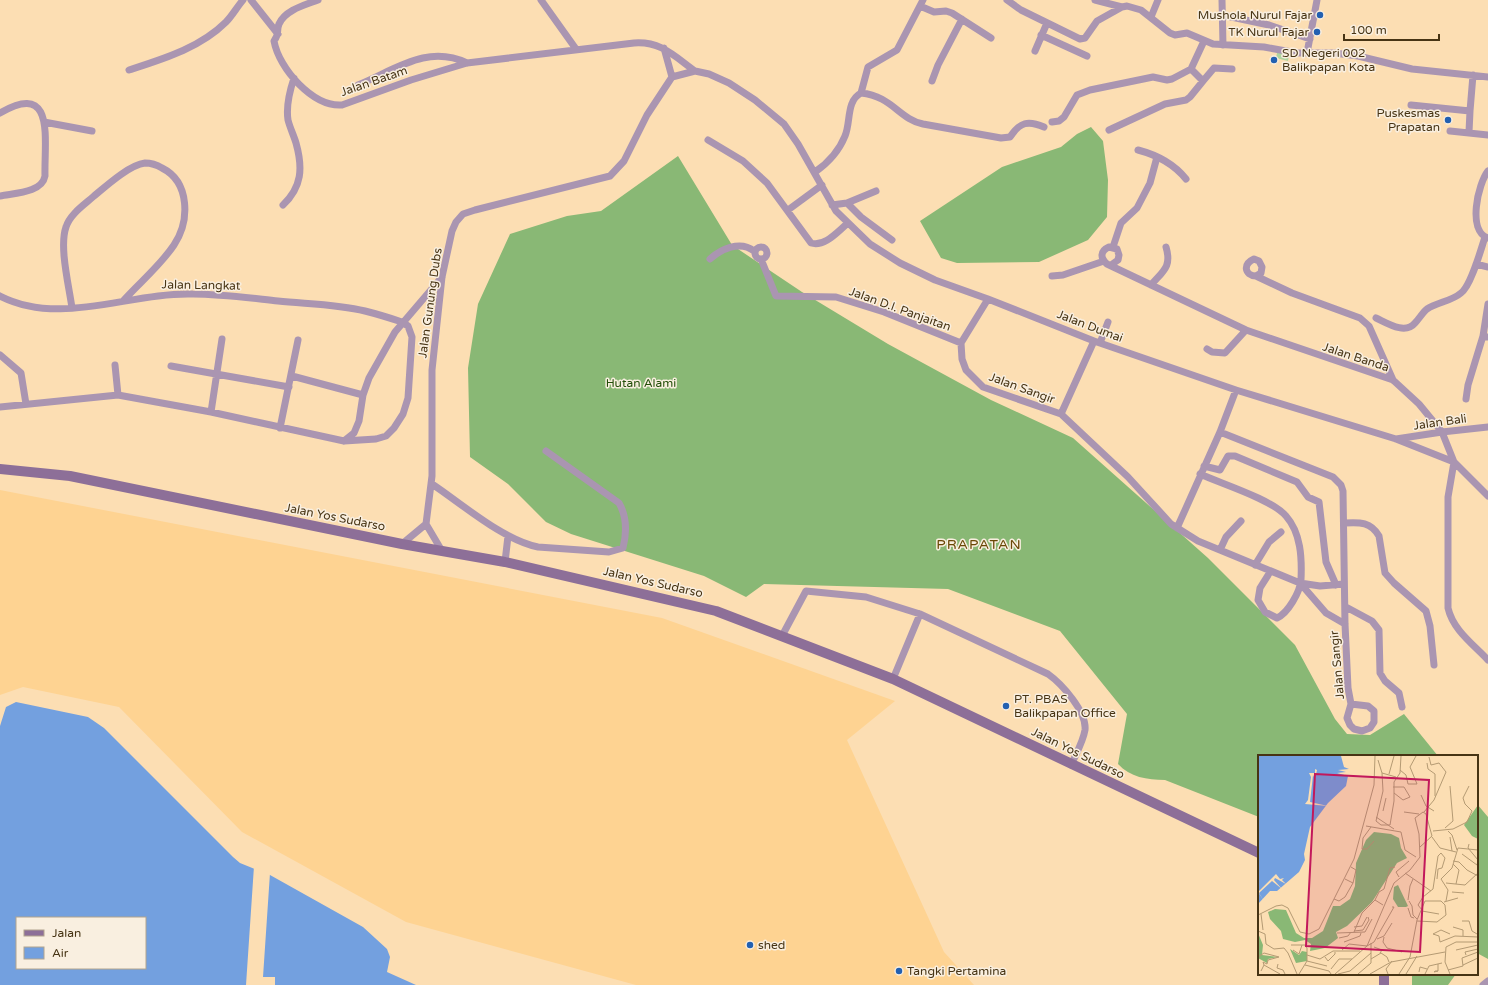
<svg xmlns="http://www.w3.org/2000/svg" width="1488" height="985" font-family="'Varela Round',sans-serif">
<rect width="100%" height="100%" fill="#fcdeb3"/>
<!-- built -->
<path fill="#fed392" d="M0,490L662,618L895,701L847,740L944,952L974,985H636L406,922L242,832L119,707L23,687L0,695Z"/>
<!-- green -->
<path fill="#afd4a0" d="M1278,48L1290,50L1288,61L1276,58Z"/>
<!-- forest -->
<path fill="#89b875" d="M1091,127L1103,141L1108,180L1107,217L1088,240L1039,262L957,263L941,258L920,221L1002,167L1061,147L1077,134Z
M678,156L732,245L802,292L888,344L991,400L1073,438L1208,558L1295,645L1335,719L1347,734L1370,735L1404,714L1438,756H1259V817L1165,780C1147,780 1130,777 1118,764L1127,714L1060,631L948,589L764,584L746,597L704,576L571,534L546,522L508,484L470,457L468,368L478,304L510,234L567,216L601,211Z
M1477,804L1488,817V959L1477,953Z
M1412,974H1456L1448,985H1412Z"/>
<!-- water -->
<path fill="#73a0df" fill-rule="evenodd" d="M16,702L88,717L104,728L233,857L240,863L270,875L363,927L387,949L390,957L387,972L416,985H0V726L6,707ZM17,918H145V968H17Z"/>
<!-- pier -->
<path fill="#fcdeb3" d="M254,866L270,873L263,977H275V985H246Z"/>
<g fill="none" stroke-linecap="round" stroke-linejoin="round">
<!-- street -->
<path stroke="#aa95b1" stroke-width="7" d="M251,0L278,34
M318,0C305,5 285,10 279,24C276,31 280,33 274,41C279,69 313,107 342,105L411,80L467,63L634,43C661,41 674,56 695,71
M541,0L576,49
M1007,0L1021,10L1080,39L1085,38L1097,21L1122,7L1127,6L1141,10L1170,33L1175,35L1187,33L1213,44L1264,47L1297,53H1334L1358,56L1412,69L1488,77
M1095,0L1122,7
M1222,0L1223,45
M920,6L934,12L946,11L952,13L991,38
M1222,15L1269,25L1310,39
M1151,17L1158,0
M1041,35L1087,56
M664,48L672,77
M1035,51L1047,23
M1307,53L1317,0
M129,70C163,59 200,48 226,22C232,16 237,7 243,0
M672,77L695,71L709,74L729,83L755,100L784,124L798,144L836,211L870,244L900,263L935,280L988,299L1094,341L1236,390L1396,439L1454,462L1488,496
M932,81L938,65L962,19
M1203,81L1214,68L1232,69
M358,85C395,70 427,44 467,63
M861,93L868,67L897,50L923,0
M1411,105L1470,111L1473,75
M0,113C56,80 44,140 45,176C42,193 14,193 0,196
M44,122L92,131
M1052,122L1059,121L1064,117L1077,95L1090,90L1153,77L1167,80L1172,79L1191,69L1204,41
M1109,130L1165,104L1186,100L1190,97L1203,81L1191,69
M1450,131L1488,135
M1469,132L1470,111
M708,140L743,161L767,183L811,243C825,247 837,232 848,223
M1138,150C1157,155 1174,164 1186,179
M1488,171C1478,184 1467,231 1488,238
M815,172C828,163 839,151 845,136C851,122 846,101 861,93C892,96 899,119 923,124L1001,138L1010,137C1020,122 1028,120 1044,127
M847,203L876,191
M283,205C302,187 303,168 296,143C294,136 290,128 288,120C286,107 290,90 294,78
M832,205L847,203L861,217L892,240
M788,210L822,185
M755 253a6 6 0 1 1 12 0a6 6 0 1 1-12 0Z
M1113,247L1121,223L1137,208L1150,183L1157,157
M710,259C721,249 740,240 754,251
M761,259L776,296L836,297L884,312L961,343
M1476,264L1488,267
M1111,265L1118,260L1119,255L1117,249L1109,247C1100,251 1100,258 1107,264L1246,330L1393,380L1419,404L1442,432L1454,462L1448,497V608C1453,630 1473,644 1488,660
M1052,276L1063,275L1104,261
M1256,276L1261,273L1262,267L1259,261L1254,259C1243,264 1244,275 1256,276L1292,293L1360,318L1369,326L1393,380
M1151,285C1163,271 1172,267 1166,247
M0,296C61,327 129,292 193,294C221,294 250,298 278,301C306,304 337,304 365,311C377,314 390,318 402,322L408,326L412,337L408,398L403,414L394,428L386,436L376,439L344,441L211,412L118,395L0,407
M988,299L961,343L962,359L966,370L983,387L1061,414
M72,308C69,286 59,247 66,227C70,214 84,205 94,196C106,186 129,165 145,163C151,163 157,165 162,168C190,182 190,221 174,245C160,266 140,282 123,301
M1376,318C1387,323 1405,335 1415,323C1419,319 1423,312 1427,309C1438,302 1452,301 1461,293C1471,286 1481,249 1485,237
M1483,336L1488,304
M1094,341L1061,414L1128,477L1171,524L1198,541L1300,583L1320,586L1344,584
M1100,343L1108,322
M1207,349L1212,352L1225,353L1246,330
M0,355L21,373L26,404
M115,365L118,395
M171,366L289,387
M292,376L363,395
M1466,399L1468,385L1483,336L1488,337
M211,412L222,339
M280,428L298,340
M1220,432L1333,477L1341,485L1343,491L1345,624L1348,688L1351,704L1347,718L1350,725L1354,729L1362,731L1370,728L1374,722V711L1368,706L1351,704
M1396,439L1442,432L1488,427
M344,441L354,433L359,421L363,395L369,378L395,332L442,277
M1204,466L1220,470L1228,456H1235L1297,482L1308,497L1319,502L1326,562L1336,585
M1200,474C1222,484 1271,499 1286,516C1301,533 1302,558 1301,580C1300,592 1288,613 1277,618L1265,612L1258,600L1260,588L1270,572
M432,484C462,504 503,540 538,547L609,552L623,548C627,532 627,517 619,503L546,451
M1345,523C1360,522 1371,522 1379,536L1385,573L1394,583L1426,611L1430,626L1434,665
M426,524L432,476V370L442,277L452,231L456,222L463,214L475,210L610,176L624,161L647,115L672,77
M426,524L442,551
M1177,528L1220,432L1236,390
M402,544L426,524
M1220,550L1226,537L1241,521
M505,562L508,536
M1255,565L1269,542L1281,532
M1300,583L1326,613L1345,624
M1346,607L1372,621L1379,630L1380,673L1385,681L1399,693L1402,707
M782,636L806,591L866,597L920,614
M893,679L920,614L1048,674C1062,684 1087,712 1085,730C1083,742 1076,754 1071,765
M1483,985L1488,981"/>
<!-- secondary -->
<path stroke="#8d6f98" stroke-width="10" d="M0,469L70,476L402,544L505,562L716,611L893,679L1259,853
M1384,974V985"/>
</g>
<!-- markers -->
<g fill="#2260b1" stroke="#f9efe0" stroke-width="1.5">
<circle cx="1320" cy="15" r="4"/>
<circle cx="1317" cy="32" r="4"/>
<circle cx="1274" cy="60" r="4"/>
<circle cx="1448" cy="120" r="4"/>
<circle cx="1006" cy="706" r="4"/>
<circle cx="750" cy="945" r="4"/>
<circle cx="899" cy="971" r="4"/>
</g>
<g text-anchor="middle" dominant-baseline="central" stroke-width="3" stroke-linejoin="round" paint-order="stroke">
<!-- poi labels -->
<g font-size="12" fill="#473414" stroke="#f9efe0" text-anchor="start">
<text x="1312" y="15" text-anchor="end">Mushola Nurul Fajar</text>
<text x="1309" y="32" text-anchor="end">TK Nurul Fajar</text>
<text x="1282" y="53">SD Negeri 002<tspan x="1282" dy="14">Balikpapan Kota</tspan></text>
<text x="1440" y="113" text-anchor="end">Puskesmas<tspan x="1440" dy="14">Prapatan</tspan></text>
<text x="1014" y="699">PT. PBAS<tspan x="1014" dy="14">Balikpapan Office</tspan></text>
<text x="758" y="945">shed</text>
<text x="907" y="971">Tangki Pertamina</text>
</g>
<!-- street labels -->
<g font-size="12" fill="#473414" stroke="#f9efe0">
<text transform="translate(374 81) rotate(-19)">Jalan Batam</text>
<text transform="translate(201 285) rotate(1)">Jalan Langkat</text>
<text transform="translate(430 303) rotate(-82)">Jalan Gunung Dubs</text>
<text transform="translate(900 309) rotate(20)">Jalan D.I. Panjaitan</text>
<text transform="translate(1090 326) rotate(21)">Jalan Dumai</text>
<text transform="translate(1356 357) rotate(18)">Jalan Banda</text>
<text transform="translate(1022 388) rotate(20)">Jalan Sangir</text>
<text transform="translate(1440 422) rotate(-8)">Jalan Bali</text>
<text transform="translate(335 517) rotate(11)">Jalan Yos Sudarso</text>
<text transform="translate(653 582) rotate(13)">Jalan Yos Sudarso</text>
<text transform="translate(1337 665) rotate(-95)">Jalan Sangir</text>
<text transform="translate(1078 753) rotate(26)">Jalan Yos Sudarso</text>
</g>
<!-- park labels -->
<g font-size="12" fill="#234f09" stroke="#f9efe0">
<text x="641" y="383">Hutan Alami</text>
</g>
<!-- quarter labels -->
<g font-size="14" letter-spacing="1" fill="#6a4805" stroke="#f9efe0">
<text x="979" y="544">PRAPATAN</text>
</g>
</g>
<!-- overview -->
<g transform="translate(1258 755)">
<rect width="220" height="220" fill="#fcdeb3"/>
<path d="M220,50V84L214,81L206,70ZM116,77L133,79L141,83L143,93L149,103L139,108L114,147L89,171L78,177L80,183L67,193L52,196L53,189L47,185L37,187L25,184L23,176L12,164L10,157L17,154L28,155L38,178L46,183H54L65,176L75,151H82L92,144L97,131L98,108L108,85ZM140,130L150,151L148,152H140L135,144L136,132ZM0,178L5,190L4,200L20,202L10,204L9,208L0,203ZM32,194L41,200L44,196L49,197V206L38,208Z" fill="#89b875"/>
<path d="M0,1H83L86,12L91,14L80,15L88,17L79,18L90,21L88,31L70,48L52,72L46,99L47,105L41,117L19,136H12L0,149Z" fill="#73a0df"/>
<path d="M57,14L59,15L57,24L55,20L52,47L70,51L47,49L50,45L53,22L51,18H57ZM18,119L22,124L26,123L24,125L28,129L17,123L16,125L24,134L14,126L1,138L6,146L0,137Z" fill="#fcdeb3"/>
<path fill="none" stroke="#b49a73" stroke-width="1" d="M120,5L124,18L138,22M169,8L170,14L177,19V41M142,15L148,20L150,29H159L152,12L158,1M124,18L125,36L118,66L123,70H132M131,19L136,1M135,32H146L152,42L145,45L136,38M163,40L168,51L176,56M125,56L128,43M146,57L161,59M166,57L176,45L188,17L181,8L173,10L171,2M118,62L136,74M132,70L136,46V27L142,18L143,1M108,71L143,77L147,95L158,102M113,72L105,83L104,94H109L116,86M187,73L195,66L192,31M175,76L195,74L209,67L214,56L207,49L205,43L211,31M190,76L194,80L199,95M174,82L182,93L198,97M192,82L194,96M204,99L219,110L220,105L210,93L211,89M162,102L161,79L157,63L165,57L168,59L174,81L162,92M195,106L201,107L209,115L220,121M195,109L201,115L198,129M93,112L98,115L95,128M147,118L173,136M141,122L138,117L151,106M183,124L194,113L200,93L220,95M183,124L190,135L188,146M188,128L207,130L220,118M126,134L132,113L137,112M194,137L206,138M76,144L81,146L87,142L95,128L87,124M117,145L121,137L126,134M150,145L152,131L155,124M151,146L154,151L155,160L159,164M186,147L200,143M150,153L153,162L156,163M164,155L160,150L165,142L175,134L180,101L183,98L187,103L184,113L180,114L179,124M164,156L181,159M3,159L5,175M0,160L18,151L24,150L30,153L42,177L51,179L61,174L96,104L116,30L117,1M204,166H211L214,176L219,179M96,172L104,171L109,162M195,172L205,175V181M0,176L7,179L8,189L16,194L26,193L30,198L39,219M96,176L105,175L111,165L110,162M96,177L104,158L117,145L125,150M79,178L107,177L114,164M192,179L183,175L175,179L181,181L182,187L197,181L220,182M126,182L125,187L129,193L144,197M81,183L90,181L93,177M119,184L126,181L134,168M86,187L102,181L103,178M33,190H47L49,193V206L41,219M116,192L124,195L122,198M35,195L41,199L44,190M84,195L91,189L109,191L116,187L136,152H134M198,195L220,190M49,200L62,204L75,196H102M208,200L207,197L220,194M0,202L6,198L21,202L10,205L9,209L5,207L6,210L3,216M67,202L70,206L77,199V197M113,204L123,198L129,202L131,207M49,206L69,211M20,209L19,213L25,215L27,219M180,209V216L176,217L177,216H180M6,210L22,219M47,210L71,216L73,219M205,210L220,203M73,214L81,204H94M190,215L205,211L204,203L220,197M161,217L162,212L169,214M77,219L109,191L136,128L152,115L162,102M80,219L92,216L113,198M100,219L113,208V188M112,219L133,207L187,197M130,219L128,214L134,206M141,219L152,202L159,165L167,146H183L187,150L188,160L179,167L159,166M148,219L159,201M167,219L171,211L184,208M192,219L187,207L188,192L198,187H220"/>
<path fill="#c2185b" fill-opacity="0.15" stroke="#c2185b" stroke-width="2" d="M57,19L171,25L162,197L48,191Z"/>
<rect width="220" height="220" fill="none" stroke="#473414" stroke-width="2"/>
</g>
<!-- legend -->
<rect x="16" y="917" width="130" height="52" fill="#f9efe0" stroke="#b2a48e"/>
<rect x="24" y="930" width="20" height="6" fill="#8d6f98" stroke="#b2a48e"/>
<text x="52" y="937" font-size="12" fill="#473414">Jalan</text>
<rect x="24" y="947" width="20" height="12" fill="#73a0df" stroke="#b2a48e"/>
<text x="52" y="957" font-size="12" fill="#473414">Air</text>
<!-- scale -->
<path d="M1344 34v6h95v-6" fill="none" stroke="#473414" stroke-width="2"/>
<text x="1350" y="34" font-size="12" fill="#473414" stroke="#f9efe0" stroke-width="3" paint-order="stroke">100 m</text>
</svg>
